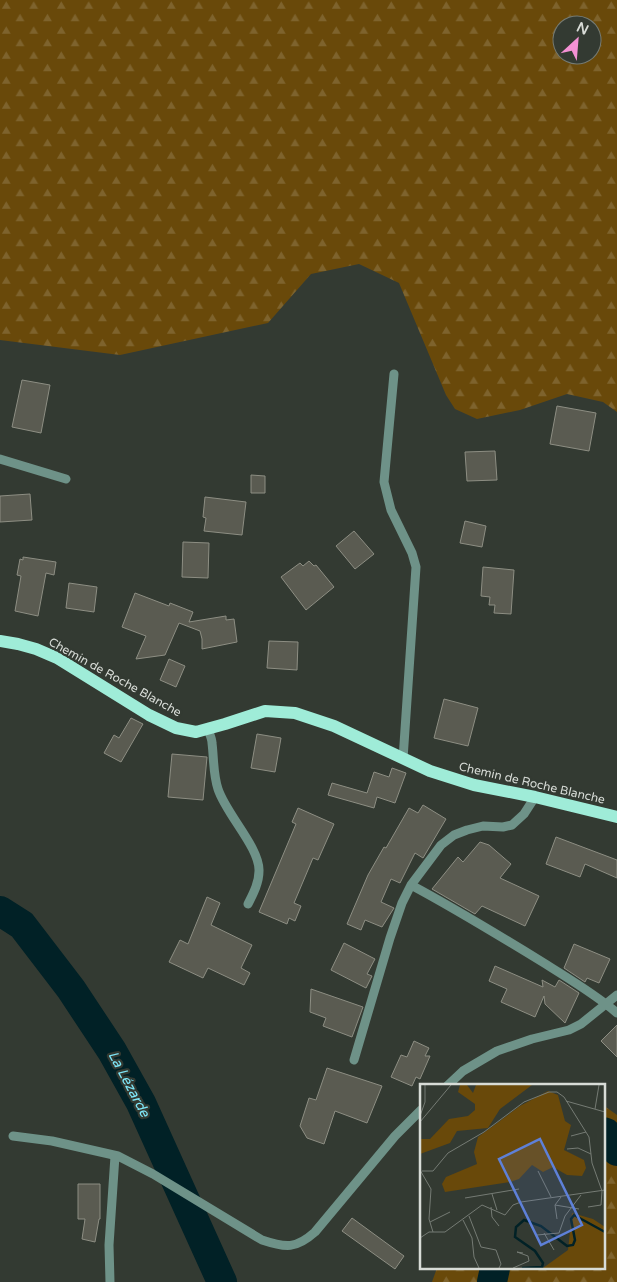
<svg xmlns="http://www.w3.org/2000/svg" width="617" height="1282" font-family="'Varela Round',sans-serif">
<defs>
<pattern id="forest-firs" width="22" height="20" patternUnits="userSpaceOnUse" patternTransform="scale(1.25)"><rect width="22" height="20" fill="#69490a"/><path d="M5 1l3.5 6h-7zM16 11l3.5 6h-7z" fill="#7e632d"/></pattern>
</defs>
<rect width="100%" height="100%" fill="#333a32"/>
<!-- forest -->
<path fill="url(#forest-firs)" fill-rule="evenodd" d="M0,0H617V412L603,402L567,394L520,410L477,419L455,409L446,395L399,283L359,264L311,274L268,323L120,355L0,340ZM562,25H592V55H562Z
M603,1105L617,1115V1282H432L437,1268H603Z"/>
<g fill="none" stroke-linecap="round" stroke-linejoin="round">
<!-- river -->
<path stroke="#012126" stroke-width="30" d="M0,911L22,925L71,989L112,1051L141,1103L222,1282
M603,1132L606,1133L617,1151
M492,1282L495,1268"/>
</g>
<!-- building -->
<path fill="#5a5b51" stroke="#8d8e83" d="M22,380L50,385L41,433L12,427Z
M557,406L596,413L589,451L550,444Z
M495,451L497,480L467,481L465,452Z
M251,475L265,476V493H251Z
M30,494L32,520L0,522V496Z
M205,497L246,502L242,535L204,531L206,518L203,517Z
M465,521L486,526L482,547L460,543Z
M354,531L374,554L355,569L336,546Z
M183,542L209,543L208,578L182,577Z
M23,557L56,562L54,575L46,573L38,616L15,611L21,576L17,575L20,559L23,560Z
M309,561L314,566L316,565L334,587L306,610L281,577L300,563L303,566Z
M483,567L514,570L511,614L494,613L495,605H489L490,597L481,596Z
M69,583L97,587L94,612L66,608Z
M135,593L169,606L170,603L193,612L189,622L226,616V620L234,619L237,642L202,649V639L200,631L179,623L165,655L136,659L146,636L122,627Z
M269,641L298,642L297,670L267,668Z
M169,659L185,666L176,687L160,680Z
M444,699L478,708L468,746L434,738Z
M131,718L143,724L121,762L104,753L114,735L119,738Z
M257,734L281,738L275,772L251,768Z
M172,754L207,757L203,800L168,797Z
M392,768L406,773L395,803L377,797L374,808L328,795L332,783L367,793L374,772L389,777Z
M423,805L446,819L423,858L415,853L400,883L391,879L381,902L394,908L382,927L365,920L361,930L347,924L368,875L384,847L386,848L409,808L418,813Z
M298,808L334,824L318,860L313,858L294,903L301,906L295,921L289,918L287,924L259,912L296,824L292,822Z
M556,837L617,860V878L585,864L580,877L546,864Z
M480,842L489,845L511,864L500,878L539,896L525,926L482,906L475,914L432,889L458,857L463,862Z
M207,897L220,903L211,925L252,945L241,968L250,973L244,985L208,968L203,978L169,962L180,940L188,944Z
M344,943L375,959L367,974L372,976L366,988L331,970Z
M574,944L610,959L599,983L587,978L585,982L564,968Z
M495,966L543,987L542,980L555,987L559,980L579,993L565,1023L545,1004L544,996L535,1017L501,1002L507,989L489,981Z
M311,989L363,1007L352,1037L323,1026L326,1018L310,1012Z
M617,1025V1057L601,1041Z
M414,1041L429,1048L425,1056H430L420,1079L416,1077L412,1086L391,1077L401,1055L407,1057Z
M327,1068L382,1086L367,1123L335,1111L324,1144L307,1138L300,1126L309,1098L316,1100Z
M78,1184H100V1219H99L95,1242L82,1239L85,1219H78Z
M352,1218L404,1256L395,1269L342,1231Z"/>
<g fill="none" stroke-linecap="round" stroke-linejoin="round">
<!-- minor -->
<path stroke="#6e9288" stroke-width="9" d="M394,374L384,482L391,510L412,553L416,567L403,759
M0,459L66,479
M208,729C209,733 212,738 212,743C214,759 213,774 218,789C226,814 260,848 259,871C259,883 253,894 248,904
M411,885C456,909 500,936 544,963C569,979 595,994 617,1013
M354,1060L390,938L402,903L411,885L441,845L454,835L467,830L483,826L503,827L512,825L524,814L535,797
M447,1086L463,1071L497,1051L532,1039L569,1030L581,1024L617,995
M13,1136L52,1141L118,1156L153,1174L262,1240C286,1248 296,1249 315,1232L395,1136L421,1110
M110,1282L109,1245L115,1156"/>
<!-- major -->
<path stroke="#9fecd8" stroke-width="12" d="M0,641L18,644L36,649L57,658L149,715L176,728L196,732L225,724L265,711L295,713L334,726L430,771L474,785L535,797L617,817"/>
</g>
<g text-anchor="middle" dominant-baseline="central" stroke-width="4.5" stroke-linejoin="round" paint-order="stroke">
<!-- street labels -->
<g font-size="12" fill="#d8dcd7" stroke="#333a32">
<text transform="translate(115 677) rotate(29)">Chemin de Roche Blanche</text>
<text transform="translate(532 783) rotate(13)">Chemin de Roche Blanche</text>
</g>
<!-- water labels -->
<g font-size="14" font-style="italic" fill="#7ee7f8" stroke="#333a32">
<text transform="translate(129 1084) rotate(62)">La Lézarde</text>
</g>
</g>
<!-- overview -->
<g transform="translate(420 1084)">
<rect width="185" height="185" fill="#333a32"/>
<path d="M40,1H47L53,9L56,1H112L80,25L68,44L37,47L30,59L0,70V55H10L29,35L48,32L55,26V20L38,8ZM128,7L138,11L145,37L151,41L144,66L164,76L166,84L162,92L147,91L133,83L123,88L112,81L99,95L90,98L25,108L22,100L26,93L57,80L54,68L58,53L100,22ZM152,129L173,135L185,143V184H123L148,166Z" fill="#69490a"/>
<path fill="none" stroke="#012126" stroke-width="2.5" d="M102,184L122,183L123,179L115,167L95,153L96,143L104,136L121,142L147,162L153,161L155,156L151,135L154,131L185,148"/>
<path fill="none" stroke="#757b74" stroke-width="1" d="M144,13L169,53L172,79L182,107L181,121L168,123M146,17L185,28M175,25L179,1M0,32L5,18V1M0,38L31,1M151,52L166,48M147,65L158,64L171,70M0,86L11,105L9,135L13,148M2,87H13L28,69L64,48L104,18L129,8H137L144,13M118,87L131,113M72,110L77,126M45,114L99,105M135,121L159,125M71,123L72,133L79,142M49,132L61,163L76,166L81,180L79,184M137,135L135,121L141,113M43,136L52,154L54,173L59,184M10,138L30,128M124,149L134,166M117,151L139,149L145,132L161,111M0,154L9,148H25L62,121L85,131L93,121L101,118L185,106M93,184L109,177L108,172L97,168L103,169"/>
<path fill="#5e80d8" fill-opacity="0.15" stroke="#5e80d8" stroke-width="2.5" d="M120,55L162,141L121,161L79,75Z"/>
<rect width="185" height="185" fill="none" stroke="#d8dcd7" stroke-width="2.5"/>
</g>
<!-- north arrow -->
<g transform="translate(577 40) rotate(26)"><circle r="24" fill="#333a32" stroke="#757b74"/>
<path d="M0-4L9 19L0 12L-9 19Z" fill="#f491d4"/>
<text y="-8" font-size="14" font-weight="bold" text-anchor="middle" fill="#d8dcd7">N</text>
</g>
</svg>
